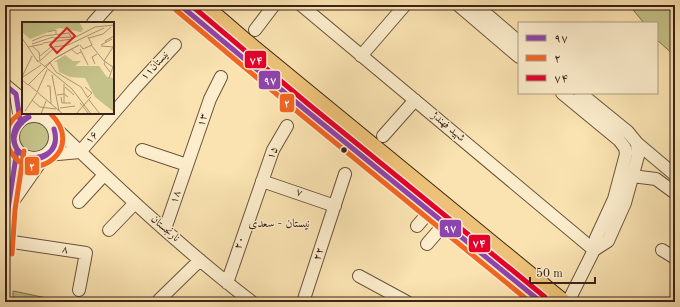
<svg xmlns="http://www.w3.org/2000/svg" width="680" height="307" font-family="'Old Standard TT',Amiri,serif">
<rect width="100%" height="100%" fill="#fae3b1"/>
<filter id="stains"><feTurbulence type="fractalNoise" baseFrequency=".005" numOctaves="4"/><feColorMatrix values="0 0 0 0 .2 0 0 0 0 .09 0 0 0 0 .02 0 0 0 .5 -.17"/></filter>
<radialGradient id="worn" r=".72"><stop offset=".6" stop-color="#630" stop-opacity="0"/><stop offset="1" stop-color="#630" stop-opacity=".3"/></radialGradient>
<!-- green -->
<path fill="#c4c288" stroke="#7f724f" d="M629,5H675V56L657,40V23H644Z
M19 137a15 15 0 1 1 30 0a15 15 0 1 1-30 0Z
M13,291L66,302H13Z"/>
<g fill="none" stroke-linecap="round" stroke-linejoin="round">
<defs>
<path id="minor" d="M301,5L594,250
M458,5L519,57
M476,5L519,42
M93,23L109,5
M255,30L274,5
M361,56L405,5
M5,85L22,99
M562,93L619,140L625,148L626,154L614,199L596,238L594,250L568,302
M580,93L628,132L637,143L638,156L625,203L608,241L594,250
M16,94L20,120
M13 137a21 21 0 1 1 42 0a21 21 0 1 1-42 0Z
M51,124C116,186 181,248 252,302
M383,136L415,100
M637,143L675,175
M142,150L187,165
M80,152L135,88L175,45
M47,155L80,152
M632,176L656,179L675,193
M262,181L335,206
M79,202L104,175
M9,207L44,157
M417,226L430,211
M165,229L210,99L221,77
M109,230L135,203
M6,241L86,253L79,290
M427,244L445,223
M662,250L675,258
M5,254L8,209L17,150
M359,276L407,302
M227,283L273,150L287,126
M159,300L200,260
M303,302L345,174"/>
<path id="major" d="M180,5L303,108L541,302
M203,5L246,42L563,302"/>
</defs>
<!-- minor casing -->
<use href="#minor" stroke="#6a533d" stroke-width="14"/>
<!-- major casing -->
<use href="#major" stroke="#3a2316" stroke-width="18"/>
<!-- minor -->
<use href="#minor" stroke="#fcedcc" stroke-width="12"/>
<!-- major -->
<use href="#major" stroke="#edc278" stroke-width="16"/>
<defs>
<path id="bus-1" d="M180,5L303,108L541,302
M5,85L16,94L20,120
M23,155C8,146 11,121 29,117
M23,155C7,143 15,126 29,117
M29,158C46,163 60,146 54,129
M29,158C47,158 60,150 54,129
M5,254L8,209L17,150"/>
<path id="bus-2" d="M176,10L299,113L530,302
M23,111C13,118 6,125 6,138C6,145 9,150 13,155C34,185 87,149 50,113
M12,254L15,210L24,151"/>
<path id="bus-3" d="M191,5L307,103L545,297"/>
</defs>
<!-- bus-1 casing -->
<use href="#bus-1" stroke="#fcedcc" stroke-width="8"/>
<!-- bus-2 casing -->
<use href="#bus-2" stroke="#fcedcc" stroke-width="8"/>
<!-- bus-3 casing -->
<use href="#bus-3" stroke="#fcedcc" stroke-width="8"/>
<!-- bus-1 -->
<use href="#bus-1" stroke="#8e44ad" stroke-width="5"/>
<!-- bus-2 -->
<use href="#bus-2" stroke="#f26522" stroke-width="5"/>
<!-- bus-3 -->
<use href="#bus-3" stroke="#e4002b" stroke-width="5"/>
</g>
<!-- markers -->
<circle fill="#3a2316" stroke="#fcedcc" stroke-width="1.5" cx="344" cy="150" r="3.5"/>
<g text-anchor="middle" dominant-baseline="central" stroke-width="3" stroke-linejoin="round" paint-order="stroke">
<!-- street labels -->
<g font-size="11" fill="#3a2316" stroke="#fcedcc">
<text transform="translate(155 66) rotate(-47)">۱۱نیستان</text>
<text transform="translate(203 120) rotate(-71)">۱۳</text>
<text transform="translate(448 127) rotate(40)">شهید فهندژ</text>
<text transform="translate(92 138) rotate(-50)">۱۶</text>
<text transform="translate(273 153) rotate(-66)">۱۵</text>
<text transform="translate(299 193) rotate(19)">۷</text>
<text transform="translate(176 197) rotate(-71)">۱۸</text>
<text transform="translate(165 229) rotate(41)">نارنجستان</text>
<text transform="translate(240 243) rotate(-71)">۲۰</text>
<text transform="translate(65 250) rotate(9)">۸</text>
<text transform="translate(319 254) rotate(-72)">۲۲</text>
</g>
<!-- neighbourhood labels -->
<g font-size="12" fill="#3a2316" stroke="#fcedcc">
<text x="279" y="224">نیستان - سعدی</text>
</g>
</g>
<!-- overview -->
<g transform="translate(22 22)">
<rect width="92" height="92" fill="#fae3b1"/>
<path d="M1,0H57L61,7L59,10L37,6L8,17L1,11ZM43,33L51,39H59L53,44H77L85,55L92,56V90L73,75L63,56L48,55L37,50L35,40H32Z" fill="#c4c288"/>
<path fill="none" stroke="#ad9673" stroke-width="1" d="M26,10L34,8V12M0,16L16,40M31,16L49,15M67,16L81,12L89,5M10,19L22,14L47,11L50,17M21,21L50,17L73,5L92,3M84,21L83,19L92,14M10,22L31,15M58,23L61,27L70,23L66,15M69,23L82,39L91,45M79,23L90,17M10,24L17,30L18,39M79,24L92,25M6,25L21,22M32,25L46,23L82,6M49,27L55,32L59,30M58,27L66,43M18,34L29,25M15,38L50,67L69,92M18,39L32,26M82,39L91,25M83,40L82,42L88,50M28,41L34,50L59,65L66,76M73,42L70,35L75,32M30,53L37,89M0,55L10,34M1,55L19,43M87,56L92,42M0,58L6,63L32,37L57,23L35,35L23,44M7,63L41,92M25,64H28L29,82M43,65L52,73M63,65L70,71L66,75M15,70L25,48M35,73L42,72L46,75M39,75L40,81H49M10,78L18,85L34,87M67,78L78,92M42,81V62M58,81L67,92M38,86L53,84M3,89L15,71M19,92L24,79M54,92L69,75"/>
<path fill="#d62828" fill-opacity="0.15" stroke="#d62828" stroke-width="2" d="M45,6L53,14L35,31L28,23Z"/>
<rect width="92" height="92" fill="none" stroke="#3a2316" stroke-width="2"/>
</g>
<g stroke="#fcedcc" stroke-width="1.5">
<rect x="244" y="50" width="23" height="19" rx="4" fill="#e4002b"/>
<rect x="258" y="70" width="23" height="20" rx="4" fill="#8e44ad"/>
<rect x="279" y="93" width="16" height="20" rx="4" fill="#f26522"/>
<rect x="24" y="156" width="16" height="20" rx="4" fill="#f26522"/>
<rect x="439" y="219" width="23" height="19" rx="4" fill="#8e44ad"/>
<rect x="468" y="234" width="23" height="19" rx="4" fill="#e4002b"/>
</g>
<g font-size="11" text-anchor="middle" font-weight="bold" fill="#fff">
<text x="256" y="64">۷۴</text>
<text x="270" y="84">۹۷</text>
<text x="287" y="107">۲</text>
<text x="32" y="170">۲</text>
<text x="450" y="232">۹۷</text>
<text x="479" y="247">۷۴</text>
</g>
<!-- margin -->
<rect width="680" height="307" fill="none" stroke="#fae3b1" stroke-width="20"/>
<rect x="6" y="6" width="668" height="295" fill="none" stroke="#3a2316" stroke-width="2"/>
<rect x="10" y="10" width="660" height="287" fill="none" stroke="#3a2316"/>
<!-- legend -->
<rect x="518" y="22" width="140" height="72" fill="#fcedcc" stroke="#ae9c83"/>
<rect x="526" y="35" width="20" height="6" fill="#8e44ad" stroke="#ae9c83"/>
<text x="554" y="42" font-size="12" fill="#3a2316">۹۷</text>
<rect x="526" y="55" width="20" height="6" fill="#f26522" stroke="#ae9c83"/>
<text x="554" y="62" font-size="12" fill="#3a2316">۲</text>
<rect x="526" y="75" width="20" height="6" fill="#e4002b" stroke="#ae9c83"/>
<text x="554" y="82" font-size="12" fill="#3a2316">۷۴</text>
<!-- scale -->
<path d="M530 277v6h65v-6" fill="none" stroke="#3a2316" stroke-width="2"/>
<text x="536" y="277" font-size="12" fill="#3a2316" stroke="#fcedcc" stroke-width="3" paint-order="stroke">50 m</text>
<rect width="100%" height="100%" filter="url(#stains)"/>
<rect width="100%" height="100%" fill="url(#worn)"/>
</svg>
